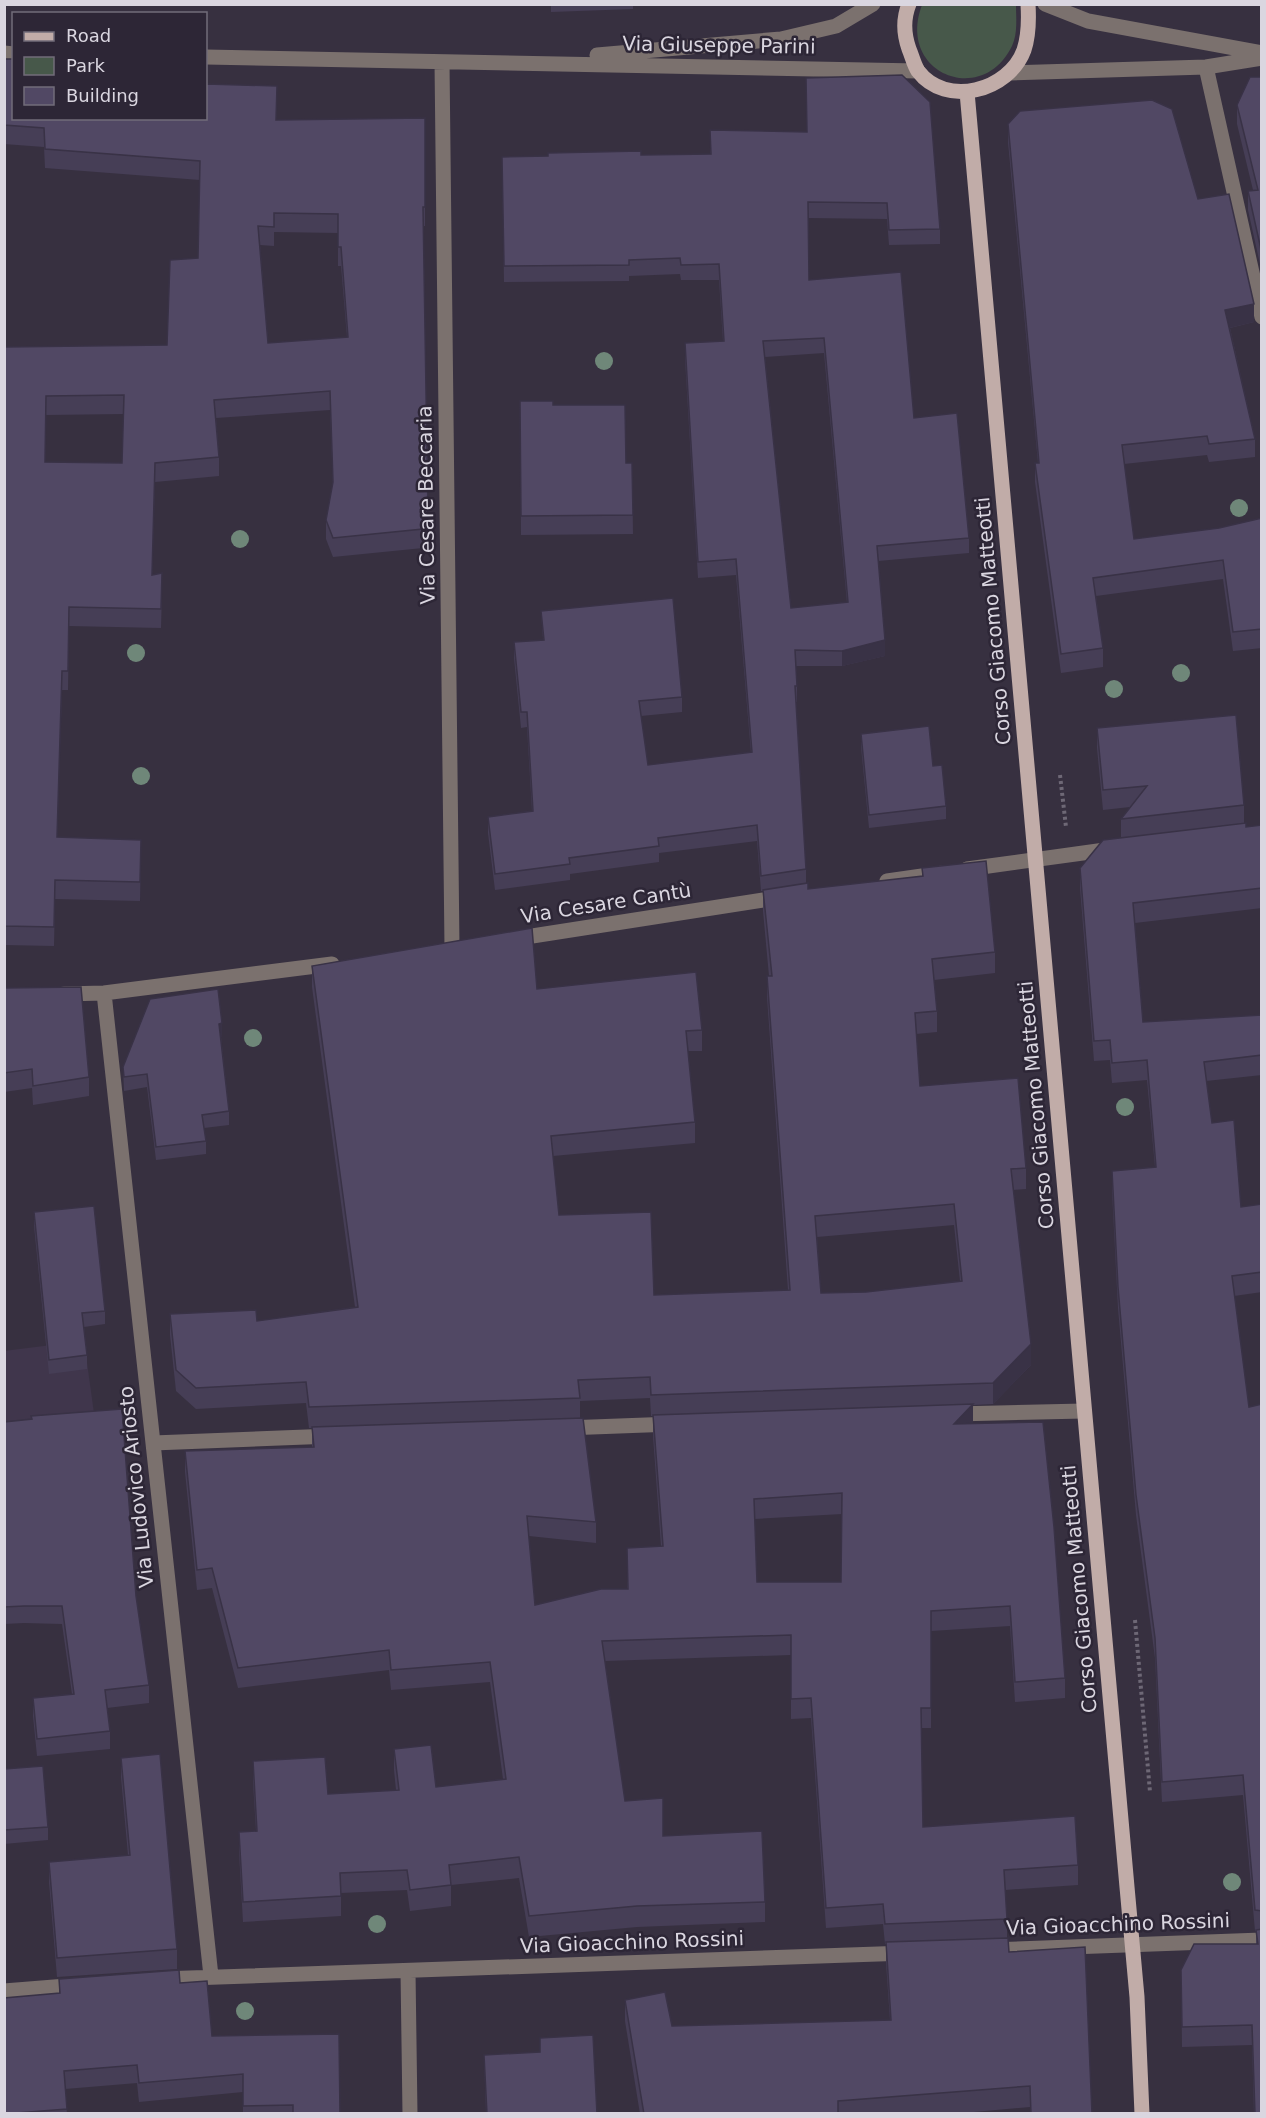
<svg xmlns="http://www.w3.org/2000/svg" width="1266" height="2118" font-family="'DejaVu Sans',sans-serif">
<rect width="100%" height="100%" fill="#373040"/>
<!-- built -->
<path fill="#40364c" d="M84,1341L96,1428L5,1440L4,1351Z"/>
<!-- green -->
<path fill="#47584a" d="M922,5H1016C1016,18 1018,33 1012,46C982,108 896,73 922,5Z"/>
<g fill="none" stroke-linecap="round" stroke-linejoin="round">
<!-- path -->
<path stroke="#6e6876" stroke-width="4" stroke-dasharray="3 3" stroke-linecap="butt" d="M1060,775L1066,827
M1135,1620L1150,1792"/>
<!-- minor -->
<path stroke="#7b716e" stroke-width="15" d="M1045,4L1088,21L1262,53
M4,53L14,54
M597,55L781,39L836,26L873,4
M206,57L918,71
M442,62L452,948
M1206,67L1262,317
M1011,73L1206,67L1262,58
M967,869L1112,849
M887,881L943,873
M513,939L783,897
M104,993L211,1976
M64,994L104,993L332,964
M955,1414L1084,1411
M565,1428L673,1424
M153,1443L332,1436
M991,1950L1262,1940
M408,1971L410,2114
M160,1979L907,1953
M4,1991L79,1985"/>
<!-- major -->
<path stroke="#c1aca8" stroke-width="15" d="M909,4C903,19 904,35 909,49C912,56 914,65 918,71C946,108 1009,91 1024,50C1029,35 1029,20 1028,4
M967,92L1127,1887L1137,1997L1142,2114"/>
</g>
<!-- trees -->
<g fill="#6f8779">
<circle cx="604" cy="361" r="9"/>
<circle cx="1239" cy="508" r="9"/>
<circle cx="240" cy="539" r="9"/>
<circle cx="136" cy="653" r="9"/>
<circle cx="1181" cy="673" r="9"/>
<circle cx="1114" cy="689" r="9"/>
<circle cx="141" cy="776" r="9"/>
<circle cx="253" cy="1038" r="9"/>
<circle cx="1125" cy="1107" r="9"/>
<circle cx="1232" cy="1882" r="9"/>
<circle cx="377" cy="1924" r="9"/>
<circle cx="245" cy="2011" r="9"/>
</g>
<!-- wall -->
<path fill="#463e56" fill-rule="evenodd" d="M551,4H633V9L551,12Z
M4,59L277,120L425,118V226H423L428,533L423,548L333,557L326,539V520L333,486L330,410L216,418L219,457V476L155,482L152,574L162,592L161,628L69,626L68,690H62L57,837L141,858L140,901L55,899L54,946L4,945V347L167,345L198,258L200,180L45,168L44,147L4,144ZM274,232L338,233V266H341L347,337L268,343L260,245L274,246ZM124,414L122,463L45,462L46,415Z
M1262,77V273L1248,210V191L1253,190L1237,124V105Z
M1008,124L1198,199L1254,322L1230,328L1255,439V457L1209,462L1207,455L1124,464L1134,539L1219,528L1262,518V648L1233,651L1223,579L1096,596L1103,648V667L1061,673L1035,482V463H1038L1008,142Z
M710,130L807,132L940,229V244L889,245L887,219L808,218L809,280L914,418L969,538V553L878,561L885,656L842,666H796L797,686V702H796L806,869V883L808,889L922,877V868L995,952V973L934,980L937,1011V1032L916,1034L920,1086L1026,1168V1189L1013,1190L1031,1365L993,1404L973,1405V1423L1065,1678V1698L1015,1702L1010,1626L931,1631V1728H921L923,1827L1078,1865V1885L1005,1890L1007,1919V1938L1009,1952L1092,2114H1030V2107L952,2114H640L625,2021V2000L672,2026L890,2020L886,1963V1944H885L883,1924L826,1928L811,1718L791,1719V1655L605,1661L625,1801L663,1836L765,1902V1922L637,1927L529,1937L519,1878L451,1885V1906L410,1911L407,1890L341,1893V1916L243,1922L239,1852V1832L256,1831L253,1782V1761L328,1794L396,1790L394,1770V1749L436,1787L503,1779L490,1682L391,1690L389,1670L238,1688L212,1588L197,1590L185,1472V1451L312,1447V1428H309L306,1403L196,1409L176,1391L170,1335V1314L257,1321L355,1307L312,987V966L537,989L702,1030V1051H688L695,1122V1143L553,1156L559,1215L654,1295L788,1290L767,997V976H769L763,911V891H761L757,841L659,853V862L570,874V880L495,890L488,833V817L532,811L527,727L521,728L514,658V642L543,640L541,611L682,697V712L641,716L648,765L751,753L736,575L698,578L685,359V343L723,341L719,280H681L680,274L629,276V281L504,282L502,157L710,154ZM824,353L847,603L791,608L765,357ZM954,1225L960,1281L866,1292L821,1293L817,1237ZM650,1398L651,1416H653V1436L661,1546L627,1548V1589L535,1605L529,1536L596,1543V1522L580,1418V1401ZM842,1514L841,1582H757L754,1519Z
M520,401L553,405L626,463H632L633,534L521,535Z
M1097,728L1244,805V824L1246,827L1262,825V908L1135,923L1143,1022L1262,1015V1075L1206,1081L1212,1123L1241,1207L1262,1204V1292L1234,1296L1249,1407L1262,1404V2114H1254L1252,2045L1182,2047L1181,1970L1256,1944V1931H1255L1243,1795L1162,1802L1155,1658L1136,1515L1118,1308L1112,1191V1171L1155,1167L1147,1080L1112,1083L1110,1060L1094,1061L1080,888V868L1121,838V819L1130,807L1103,810L1097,748Z
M861,734L933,766L946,806V819L869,828L861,747Z
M4,988L89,1077V1096L33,1105L32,1088L4,1092Z
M150,999L222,1037H221L229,1111V1125L204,1128L206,1141V1154L156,1160L147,1087L124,1091L123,1067Z
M34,1212L105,1311V1324L84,1327L87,1355V1369L49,1374L34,1226Z
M4,1422L136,1596L149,1685V1703L107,1708L110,1731V1749L37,1756L33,1716V1698L72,1694L62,1624L24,1623L4,1624Z
M121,1758L177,1949V1969L57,1977L49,1882V1862L128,1855L121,1777Z
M4,1769L48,1827V1840L4,1844Z
M59,1979L180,1983L212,2036L340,2114H243V2092L139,2102L137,2083L65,2089L67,2114H4L59,1993Z
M540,2038L597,2114H486L484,2055L540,2052Z"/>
<!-- shaded-wall -->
<path fill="#393246" d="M1254,304V322L1225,329V310Z
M155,463V482L152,594V575Z
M428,514V533L423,548V529Z
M885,640V656L842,666V651Z
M62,671V690L57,856V837Z
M141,840V858L140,901V882Z
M222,1023V1037H219V1024Z
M1031,1344V1365L993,1404V1383Z
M973,1404V1425L954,1424Z"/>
<!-- building -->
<path fill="#514864" stroke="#393246" stroke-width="1.5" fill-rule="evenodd" d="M4,59H14V118H206V84L277,86L276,120L425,118V207H423L428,514L423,529L333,538L326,520L333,482L330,391L214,400L219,457L155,463L152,575L162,573L161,609L69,607L68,671H62L57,837L141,840L140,882L55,880L54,927L4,926V347L167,345L170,260L198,258L200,161L45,149L44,128L4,125ZM274,213L338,214V247H341L348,337L268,343L258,226L274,227ZM124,395L122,463L45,462L46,396Z
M902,75L930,102L940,229L889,230L887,203L808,202L809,280L901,272L914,418L957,413L969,538L877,546L885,640L842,651L795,650L797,686H795L806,869L761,876L757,825L658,838L659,846L569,858L570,864L495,874L488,817L533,811L527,712H521L514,642L544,640L541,611L673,598L682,697L639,701L648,765L752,752L736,559L698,562L685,343L724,341L719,264L681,265L680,258L629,260V265L504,266L502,157L548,156V153L641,151V155L711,154L710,130L807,132L806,78ZM824,338L848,602L791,608L763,341Z
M1250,77H1262V254L1248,191L1258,190L1237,105Z
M1152,100L1172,109L1198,199L1229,194L1254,304L1225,310L1255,439L1209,444L1207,436L1122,445L1134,539L1219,528L1262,518V629L1233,632L1223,560L1093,578L1103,648L1061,654L1035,463H1039L1008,124L1020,111Z
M520,401H553V405H625L626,463H632L633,515L521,516Z
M1236,715L1244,805L1121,819L1147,786L1103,790L1097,728Z
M929,726L933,766L942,765L946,806L869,815L861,734Z
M1246,823V827L1262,825V888L1133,903L1143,1022L1262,1015V1055L1204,1062L1212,1123L1234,1120L1241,1207L1262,1204V1272L1232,1276L1249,1407L1262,1404V1911L1255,1910L1243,1775L1162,1782L1155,1638L1136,1495L1118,1287L1112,1171L1156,1167L1147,1060L1112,1063L1110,1040L1094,1041L1080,868L1103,840Z
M986,861L995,952L932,959L937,1011L915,1013L920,1086L1018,1078L1026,1168L1011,1169L1031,1344L993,1383L651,1395L650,1377L578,1380L580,1398L309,1407L306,1382L196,1388L176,1370L170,1314L256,1310L257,1321L358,1307L312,966L532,928L537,989L696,972L702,1030L686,1031L695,1122L551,1136L559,1215L651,1212L654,1295L790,1290L767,976H772L763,890L808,883V889L923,876L922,868ZM954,1204L962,1281L866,1292L821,1293L815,1216Z
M81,987L89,1077L33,1086L32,1069L4,1073V988Z
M218,989L222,1023L219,1024L229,1111L202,1115L206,1141L156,1147L147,1074L124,1077L123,1067L150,999Z
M94,1206L105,1311L82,1313L87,1355L49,1360L34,1212Z
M973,1404L954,1424L1043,1422L1054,1527L1065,1678L1015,1682L1010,1606L931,1611V1708H921L923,1827L1075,1816L1078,1865L1004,1870L1007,1919L885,1924L883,1904L826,1908L811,1698L791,1699V1635L602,1641L625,1801L663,1798V1836L762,1831L765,1902L637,1906L529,1916L519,1857L449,1865L451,1885L410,1890L407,1870L340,1873L341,1896L243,1902L239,1832L257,1831L253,1761L325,1757L328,1794L399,1790L394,1749L431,1745L436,1787L506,1779L490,1662L391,1670L389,1650L238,1668L212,1568L197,1570L185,1451L314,1447L312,1427L583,1418L596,1522L527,1516L535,1605L601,1589H628L627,1548L663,1546L653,1415ZM842,1493L841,1582H757L754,1499Z
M122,1409L136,1596L149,1685L105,1690L110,1731L37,1739L33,1698L74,1694L62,1606H24L4,1607V1422L32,1419L31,1416Z
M160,1754L177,1949L57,1958L49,1862L130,1855L121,1758Z
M43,1766L48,1827L4,1830V1769Z
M1262,1929V2114H1255L1252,2025L1182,2027L1181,1970L1194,1944H1258L1256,1930Z
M1008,1938L1009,1952L1085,1947L1092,2114H1031L1030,2086L838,2101V2114H644L625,2000L665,1992L672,2026L891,2020L886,1942Z
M179,1970L180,1983L207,1981L212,2036L339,2034L340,2114H293V2105L243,2106V2074L139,2083L137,2065L64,2071L67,2109L4,2114V1998L60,1993L59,1979Z
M593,2035L597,2114H487L484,2055L540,2052V2038Z"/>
<g text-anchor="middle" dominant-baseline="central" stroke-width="5" stroke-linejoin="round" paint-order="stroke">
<!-- street labels -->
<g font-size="20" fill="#dad6e0" stroke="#2d2636">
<text transform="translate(719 45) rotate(1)">Via Giuseppe Parini</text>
<text transform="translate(426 505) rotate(-91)">Via Cesare Beccaria</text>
<text transform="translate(993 621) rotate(-95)">Corso Giacomo Matteotti</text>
<text transform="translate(606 903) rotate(-9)">Via Cesare Cantù</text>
<text transform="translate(1036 1105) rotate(-95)">Corso Giacomo Matteotti</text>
<text transform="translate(136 1487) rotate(-96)">Via Ludovico Ariosto</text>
<text transform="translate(1079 1589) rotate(-95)">Corso Giacomo Matteotti</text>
<text transform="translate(1118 1924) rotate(-2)">Via Gioacchino Rossini</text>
<text transform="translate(632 1942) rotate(-2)">Via Gioacchino Rossini</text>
</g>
</g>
<!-- border -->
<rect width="1266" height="2118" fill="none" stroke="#dad6e0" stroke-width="12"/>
<!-- legend -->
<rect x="12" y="12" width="195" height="108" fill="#2d2636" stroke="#726c7a" stroke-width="1.5"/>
<rect x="24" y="32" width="30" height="9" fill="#c1aca8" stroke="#726c7a" stroke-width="1.5"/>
<text x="66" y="42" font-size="18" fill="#dad6e0">Road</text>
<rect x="24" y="57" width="30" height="18" fill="#47584a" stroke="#726c7a" stroke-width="1.5"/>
<text x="66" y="72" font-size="18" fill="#dad6e0">Park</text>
<rect x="24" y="87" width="30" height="18" fill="#514864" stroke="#726c7a" stroke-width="1.5"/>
<text x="66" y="102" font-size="18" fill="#dad6e0">Building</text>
</svg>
